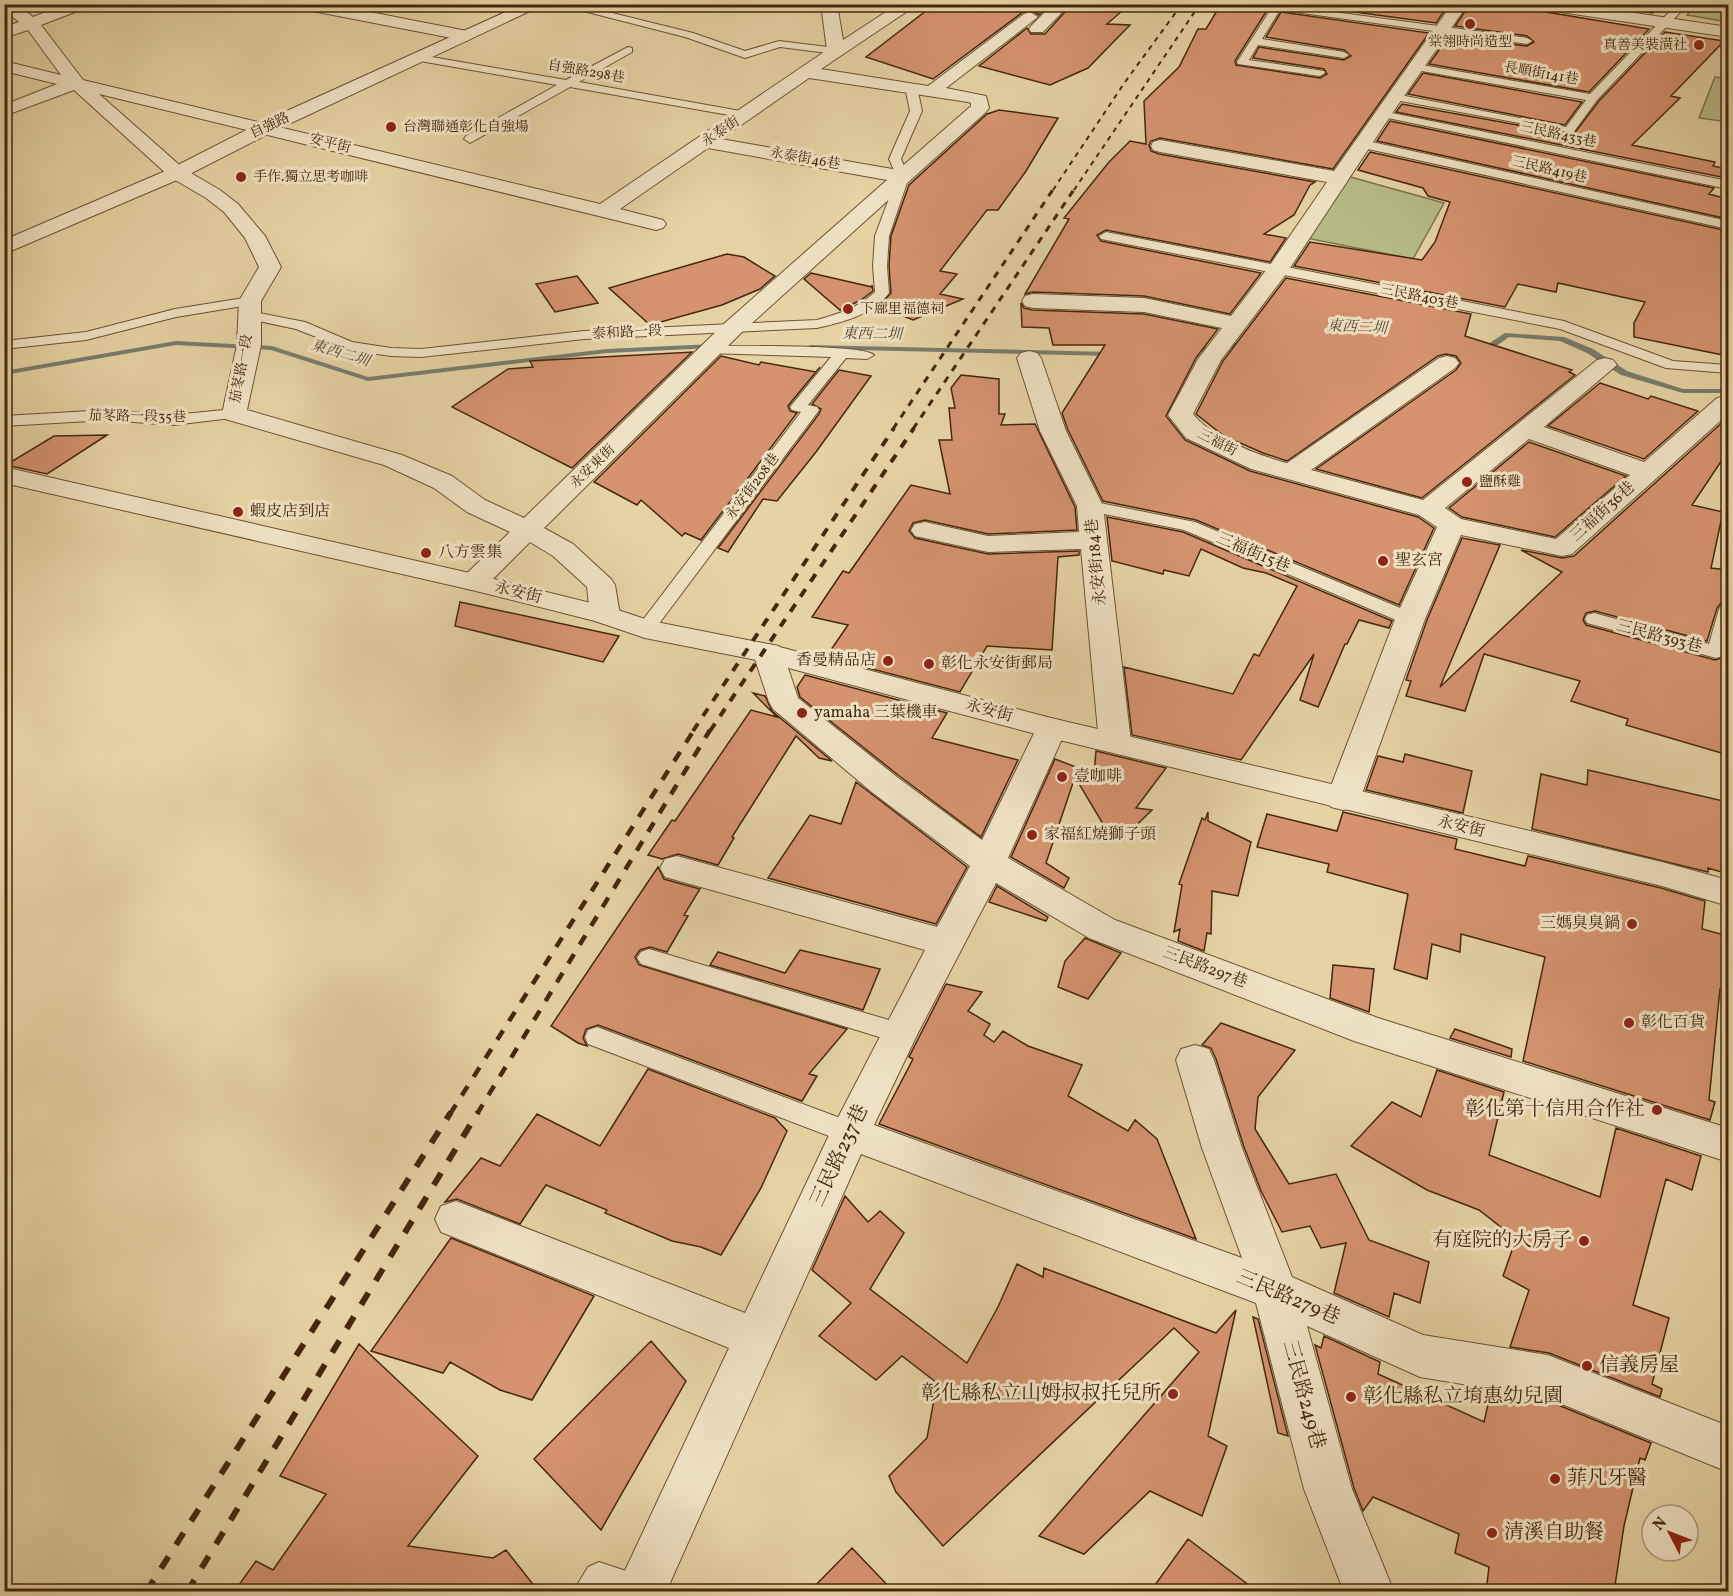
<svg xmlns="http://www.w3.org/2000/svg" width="1733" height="1596" font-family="Vollkorn,'Noto Serif TC',serif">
<rect width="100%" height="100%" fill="#e6d3a4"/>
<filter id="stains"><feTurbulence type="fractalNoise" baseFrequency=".00333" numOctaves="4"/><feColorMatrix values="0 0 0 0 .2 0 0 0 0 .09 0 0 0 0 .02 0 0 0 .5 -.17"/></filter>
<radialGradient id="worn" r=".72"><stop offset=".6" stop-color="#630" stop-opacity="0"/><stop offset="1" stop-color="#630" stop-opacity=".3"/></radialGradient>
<!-- green -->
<path fill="#b6bc85" stroke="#7e724a" stroke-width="1.5" d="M1697,4L1728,5V22L1687,15Z
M1715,77L1728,79V122L1699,118Z
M1347,176L1444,203L1413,259L1306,238Z"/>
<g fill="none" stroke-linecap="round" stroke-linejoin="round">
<!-- stream -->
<path fill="#787d70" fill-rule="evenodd" d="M1505,333L1564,337L1593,349L1627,371L1683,389H1728V393H1683L1621,375L1587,353L1560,341L1509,337L1485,354H1479V350Z
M176,341L272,346L368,377L607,349L713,344L717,346L713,348L607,353L368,381L271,350L176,345L4,375V371Z
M1249,341H1252V345L1188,354L1184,352L1188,350Z
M810,345L1112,352L1116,354L1112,356L813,349L809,347Z"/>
</g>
<!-- building -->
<path fill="#d5936f" stroke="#45270e" stroke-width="1.5" d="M935,4H1049L1039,15L1031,10L1023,12L933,79L866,57Z
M1072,4H1112L1105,10L1122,11L1107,24L1130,25L1088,68L1050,85L979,66L1027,28L1031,34H1045Z
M1221,4H1271L1235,61L1236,65L1320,78L1327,74L1324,69L1253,58L1259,47L1344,60L1351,56L1344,50L1266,37L1281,12L1429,33L1333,169L1160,138L1151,141L1149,145L1151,151L1159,154L1315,182L1310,185L1294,215L1264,234L1286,238L1270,262L1106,230L1097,235L1101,241L1261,273L1230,314L1144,296L1033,292L1025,294L1069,219L1064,218L1109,162L1130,141L1146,144L1144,101L1179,67L1198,29H1206Z
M1295,4H1449L1436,23Z
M1470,4H1530L1540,11L1649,29L1589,92L1429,64L1449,36L1527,46L1534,42L1527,36L1455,26Z
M1593,4H1659L1653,13Z
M1665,32L1724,41L1671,96L1680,98L1632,145L1715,162L1713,166L1727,169L1721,177L1396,112L1402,104L1573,135L1599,101Z
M1423,73L1582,102L1565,125L1408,94Z
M999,110L1058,118L1026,171L998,210H987L940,271L957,274L940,294L963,299L913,320L879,306L891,293L889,266L891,236L909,185L987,114Z
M1390,121L1714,188L1709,194L1728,199V219L1377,141Z
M1370,152L1728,231V356L1634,337V323L1645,302L1558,283L1556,292L1518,284L1505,307L1294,266L1310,242L1422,260L1435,242L1450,202L1428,196L1423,188L1358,170Z
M727,254L744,257L775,276L760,289L722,305L650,325L609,288Z
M811,273L872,287V285L873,291L861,300L840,310L804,279Z
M577,276L598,303L555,312L536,284Z
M1286,278L1471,314L1465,336L1572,370L1569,372L1575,375L1422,498L1316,469L1456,370L1461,363L1456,356L1446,354L1438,356L1287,461L1263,453L1224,436L1196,414L1223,361Z
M1021,303L1024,308L1032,310L1144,314L1218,329L1196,358L1166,416L1185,440L1250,471L1418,517L1434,528L1399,605L1196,520L1103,501L1068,430L1062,413L1105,345H1053L1049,328L1022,327Z
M692,352L572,468L452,407L508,369L533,367L530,361Z
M721,356L759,365L761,362L816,372L820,367L788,406L790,411L797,413L701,540L685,533L682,536L641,500L637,505L594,482Z
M839,370L871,376L816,452L777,501L763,499L728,552L718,548L819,414L821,409L812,404Z
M961,375L999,379V414H1005L1001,425L1035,424L1075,507L1077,530L988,534L925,520L913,523L909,531L915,538L988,554L1079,551V555L1058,557L1052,650L987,646L960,692L826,657L848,625L812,617L843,571L849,573L911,485L950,494L939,440H952L949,408H955L951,388Z
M1600,383L1648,399L1651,396L1698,411L1644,459L1548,426Z
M1725,420L1728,421V451L1692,505L1723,512L1711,568L1728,570V601L1721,603L1717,608L1707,641L1595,611L1586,613L1583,620L1586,625L1715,660L1725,657L1728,647V755L1626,725L1628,719L1571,701L1580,681L1484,654L1465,711L1406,696L1411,681L1406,680L1427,620L1462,538L1500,545L1440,687L1562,572L1521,550L1562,558L1574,556Z
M107,435L47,474L6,465L54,436Z
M1529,442L1626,476L1555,537L1462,517L1449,508Z
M1107,517L1183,532L1392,621L1389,628L1359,620L1347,644H1345L1318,707L1300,700L1314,654L1241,760L1132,735L1124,667L1233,694L1254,654L1259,656L1297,586L1266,573L1243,568L1201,549L1189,576L1164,570L1163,574L1112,561Z
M460,602L619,636L603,662L455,626Z
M805,675L947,713L932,738L1018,760L981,837L898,775L800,697L797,687Z
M753,693L765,696L772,711L832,761L819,758L796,736L732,837L734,838L718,865L678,854L662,859L648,855L672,820L675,821L751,710L777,717Z
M1096,751L1166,768L1136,808L1152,810L1124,837H1114L1112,839L1075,777L1046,863L1069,878L1064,888L1011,857L1055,759L1094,774Z
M1405,754L1472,771L1463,813L1366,790L1378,756L1403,762Z
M1588,770L1728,802V874L1708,868V872L1532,829L1541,774L1587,785Z
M856,782L967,867L936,924L768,878L810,815L841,824Z
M1208,812V821L1251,842L1238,896L1212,891L1211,934L1207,933L1204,951L1178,941L1180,929L1174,932L1182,885L1179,884L1202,818L1205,820Z
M1343,812L1457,839L1455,849L1525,866L1528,856L1661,888L1705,901L1702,929L1728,936V973L1726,991L1720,989L1709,1100L1715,1102L1710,1120L1523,1061L1545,957L1461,934L1460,952L1432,944L1427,979L1394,969L1408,894L1327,872L1329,864L1257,847L1267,814L1337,831Z
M658,867L664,879L700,889L684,915L688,916L667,952L650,947L640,950L635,957L639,965L847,1029L809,1074L817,1076L802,1101L598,1025L586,1029L583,1038L587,1046L578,1043L551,1026Z
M997,886L1048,917L1046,921L989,902Z
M1085,938L1121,953L1088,999L1058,987L1065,961Z
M800,950L880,969L863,1010L710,965L718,952L785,973Z
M1333,965L1374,969L1369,1012L1330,998Z
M946,984L982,992L968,1011L990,1024L984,1035L994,1042L1003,1031L1028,1046L1082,1065L1068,1096L1128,1131L1135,1120L1157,1139L1196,1239L879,1124L913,1059L909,1057Z
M1221,1023L1295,1050L1258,1097L1255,1129L1289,1184L1336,1174L1369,1240L1429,1262L1420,1303L1394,1293L1389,1317L1334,1293L1346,1243L1321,1248L1310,1226L1282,1232L1261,1191L1244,1147L1216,1059L1211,1048L1202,1045Z
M1455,1029L1512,1049L1511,1057L1450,1038Z
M648,1069L775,1118L787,1131L761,1188L721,1255L701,1247L672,1241L605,1213L607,1210L546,1185L520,1224L457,1199L445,1202L481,1158L500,1166L537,1114L600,1146Z
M1437,1070L1504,1092L1489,1155L1600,1197L1616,1128L1701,1156L1692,1190L1666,1179L1633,1305L1669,1318L1652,1384L1662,1389L1660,1397L1549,1353L1510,1347L1529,1290L1503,1276L1516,1239L1479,1210L1427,1190L1351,1146L1392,1102L1421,1117Z
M845,1196L868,1222L880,1211L904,1233L870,1289L967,1363L998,1307L1017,1264L1043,1277L1044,1268L1216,1333L1236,1310L1208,1436L1227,1446L1202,1516L1150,1491L1084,1554L1039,1536L1199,1352L1174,1328L943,1546L896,1492L889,1476L927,1438L937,1383L902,1356L876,1380L819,1336L851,1303L812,1270Z
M451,1238L594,1296L532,1400L500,1390L450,1362L443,1373L371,1351Z
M1253,1317L1258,1319L1288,1436L1278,1433Z
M1324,1336L1380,1362L1378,1374L1484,1422L1491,1391L1546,1400L1651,1443L1645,1460L1640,1458L1624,1526L1614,1592H1486L1489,1567L1455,1553L1459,1534L1373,1497L1363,1511L1354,1488L1315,1345L1321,1348Z
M651,1341L686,1381L601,1530L534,1459Z
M359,1344L478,1456L408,1546L493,1558L506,1550L539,1592H234L256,1561L273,1570L326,1494L280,1476Z
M1188,1539L1258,1592H1150Z
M852,1548L894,1592H809Z"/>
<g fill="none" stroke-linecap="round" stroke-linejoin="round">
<defs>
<path id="service" d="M556,4H576L693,33L745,51L779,41L836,48L841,51L836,54L780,47L745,58L685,37Z
M1274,4L1527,38L1532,41L1527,44L1280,10L1262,39L1344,52L1349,55L1344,58L1258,45L1249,60L1324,71L1325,73L1320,76L1238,64L1237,62Z
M1677,4H1688L1597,100L1573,133L1395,100L1389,97L1395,94L1566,127L1586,100L1416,70L1411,67L1416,64L1590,94Z
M628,47L632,48V52L579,82L746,112L752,115L746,118L570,87L470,143L464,139L466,136L557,85L420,61L415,58L420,55L566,80Z
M911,84L917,87L922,111L901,159L909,177L889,236L887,266L889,293C872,315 843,322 817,328L584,339L421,357L391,356L349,350L296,329L244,318L242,315L249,311L305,322L352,342L391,348L421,349L584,331L817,320C838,314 858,308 875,292L873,266L875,236L897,177L889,159L910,111L905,87Z
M1382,111L1728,181V189L1378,116V112Z
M1363,140L1728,221V229L1359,147L1357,144Z
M1106,232L1564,321L1673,361L1728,365V373L1666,368L1560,329L1101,239L1099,236Z
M250,297L255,298L257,301L255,304L176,317L86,340L4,349V341L86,332L175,309Z
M711,346C734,346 865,344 874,355L867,359L846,358L808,405L817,407L819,410L817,413L652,633H638L636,629L801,412L792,410L790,407L831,357L706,353L704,350Z
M234,409L240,411L242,414L240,417L173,425L107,420L4,426V416L107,410L173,415Z
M1090,501L1195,522L1417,615L1419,619L1417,623H1403L1184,530L1084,510L1082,506L1084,502Z
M1728,603V641L1723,656L1716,658L1587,623L1585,619L1587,615L1594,613L1709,644L1719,609L1722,605Z
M649,949L899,1023L908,1026L911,1033L908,1040L899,1043L641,964L637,958L641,952Z
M597,1027L859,1125L863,1133L859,1141L850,1144L588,1044L585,1037L588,1030Z
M599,1562L650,1579L654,1592H573L588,1567Z"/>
<path id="minor" d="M4,4H17L33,17L66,4H90L88,7L41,25L83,80L600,204L827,50L821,4H837L843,40L898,4H918L821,69L928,86L1024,14L1030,12L1038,17L946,88L986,96L989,108L986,112L742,332L544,528L573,544L611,579L615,585L620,615L615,621L605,624L595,621L590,615L587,587L553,556L530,542L484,588L474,590L464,588L460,582L464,576L510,532L467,512L434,488L384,465L225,419L222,414L237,345L239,301L259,267L245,238L224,212L206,198L170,177L74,90L4,116V105L57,84L4,71V61L61,75L28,30L4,38V27L19,22L4,10ZM809,78L968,102L971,103V106L898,170L721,139ZM99,94L656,230L663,228L666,224L663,220L620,209L708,148L887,180L726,322L524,518L485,500L452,476L402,455L247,410L261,345V301L281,267L265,236L238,204L220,190L184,169Z
M294,4H329L467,31L475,36L467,41L302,9Z
M1053,4H1070L1043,32H1031L1029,29L1031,26Z
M1452,4H1468L1391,115L1286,274L1221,360L1193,414C1212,438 1257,455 1287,463L1439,358L1447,356L1455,358L1459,363L1455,368L1311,470L1423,500L1597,360L1605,358L1613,360L1617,365L1544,427L1644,462L1717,398L1728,396V414L1572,554L1562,556L1461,535L1425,619L1360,799L1355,807L1343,810L1331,807L1326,799L1395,619L1437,527L1419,515L1251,469L1186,438L1168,415L1198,359L1222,328L1144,312L1033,308L1025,306L1022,301L1025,296L1033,294L1144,298L1231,316L1270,265L1327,182L1160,152L1153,150L1151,146L1153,142L1160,140L1334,171ZM1529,439L1630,475L1556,539L1461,519L1445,508Z
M1532,4H1575L1728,27V37L1540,9Z
M1029,351L1037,353L1041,358L1066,431L1103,506L1131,742L1126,749L1115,752L1104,749L1099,742L1081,549L988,552L915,536L911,530L915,524L925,522L988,536L1079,532L1077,506L1040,431L1017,358L1021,353Z
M768,644L779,646L783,653L798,698L897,777L982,840L1040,721L1051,718L1062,721L1067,728L1008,858L1115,920L1378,1018L1728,1128V1162L1354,1041L1089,938L996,883L918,1033L874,1125L1242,1258L1202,1148L1176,1060L1181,1049L1195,1045L1209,1049L1214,1060L1242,1148L1292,1277L1423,1335L1548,1355L1728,1426V1472L1547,1398L1420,1377L1307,1326L1352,1489L1394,1592H1344L1304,1489L1256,1303L861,1154L666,1592H615L729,1348L441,1232L435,1219L441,1206L456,1201L745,1313L830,1133L925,950L665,877L660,868L665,859L677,856L937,927L970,866L873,793L773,709L769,702L753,653L757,646Z"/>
<path id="tertiary" d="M523,4H545L272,132L184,177L4,254V240L170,169L258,124Z
M4,467L474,574L615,609L651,621L768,644L1051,718L1662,862L1728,880V906L1662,886L1051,738L766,662L645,638L595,621L472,590L4,483Z"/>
</defs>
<!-- service casing -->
<use href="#service" stroke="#6d5234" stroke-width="2"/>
<!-- minor casing -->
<use href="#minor" stroke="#6d5234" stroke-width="2"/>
<!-- tertiary casing -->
<use href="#tertiary" stroke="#6d5234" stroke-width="2"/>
<!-- service -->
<use href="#service" fill="#efe2c4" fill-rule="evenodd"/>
<!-- minor -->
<use href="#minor" fill="#efe2c4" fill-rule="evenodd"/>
<!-- tertiary -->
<use href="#tertiary" fill="#efe2c4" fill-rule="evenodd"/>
<!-- rail-far4 -->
<path stroke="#45270e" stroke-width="2" stroke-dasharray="5 5" stroke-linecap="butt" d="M1053,190L1125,82L1182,4
M1074,190L1200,4"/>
<!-- rail-far3 -->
<path stroke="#45270e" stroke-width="3" stroke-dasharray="7 7" stroke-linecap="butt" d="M893,429L1054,188
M913,429L1075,188"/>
<!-- rail-far2 -->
<path stroke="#45270e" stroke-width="4" stroke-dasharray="9 9" stroke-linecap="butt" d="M693,731L894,428
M710,731L914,428"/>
<!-- rail-far1 -->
<path stroke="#45270e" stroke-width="4.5" stroke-dasharray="11 11" stroke-linecap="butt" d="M450,1114L694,730
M477,1114L710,730"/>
<!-- rail -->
<path stroke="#45270e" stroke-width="6" stroke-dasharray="14 14" stroke-linecap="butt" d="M146,1592L451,1112
M187,1592L478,1112"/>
</g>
<!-- markers -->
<g fill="#8f2418" stroke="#efe2c4" stroke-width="2">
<circle cx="1470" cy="24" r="6"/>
<circle cx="1699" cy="45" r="6"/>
<circle cx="391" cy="127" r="6"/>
<circle cx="241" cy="177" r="6"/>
<circle cx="848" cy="309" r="6"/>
<circle cx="1467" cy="482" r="6"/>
<circle cx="238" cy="512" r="6"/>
<circle cx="426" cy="553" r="6"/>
<circle cx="1383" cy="561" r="6"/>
<circle cx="888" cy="661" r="6"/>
<circle cx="929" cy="664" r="6"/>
<circle cx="802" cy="713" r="6"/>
<circle cx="1062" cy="777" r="6"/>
<circle cx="1032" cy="835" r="6"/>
<circle cx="1632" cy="924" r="6"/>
<circle cx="1629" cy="1023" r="6"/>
<circle cx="1657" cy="1110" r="6"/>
<circle cx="1584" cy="1241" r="6"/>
<circle cx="1587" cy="1366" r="6"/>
<circle cx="1173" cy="1394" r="6"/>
<circle cx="1351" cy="1397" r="6"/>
<circle cx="1555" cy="1479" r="6"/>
<circle cx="1492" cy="1533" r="6"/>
</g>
<g text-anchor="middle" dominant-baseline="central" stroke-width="6" stroke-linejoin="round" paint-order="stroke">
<!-- far-poi labels -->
<g font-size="14" fill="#45270e" stroke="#efe2c4" text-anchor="start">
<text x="1470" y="42" text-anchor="middle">棠翎時尚造型</text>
<text x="1687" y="45" text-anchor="end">真善美裝潢社</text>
<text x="403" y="127">台灣聯通彰化自強場</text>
<text x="253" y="177">手作.獨立思考咖啡</text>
<text x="860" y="309">下廍里福德祠</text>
<text x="1479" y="482">鹽酥雞</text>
</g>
<!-- far-street labels -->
<g font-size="14" fill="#45270e" stroke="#efe2c4">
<text transform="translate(586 72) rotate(10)">自強路298巷</text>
<text transform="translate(1541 74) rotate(10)">長順街141巷</text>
<text transform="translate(270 126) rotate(-25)">自強路</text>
<text transform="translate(721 132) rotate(-34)">永泰街</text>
<text transform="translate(1558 135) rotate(12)">三民路433巷</text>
<text transform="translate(330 144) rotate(14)">安平街</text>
<text transform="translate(805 159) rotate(10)">永泰街46巷</text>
<text transform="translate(1549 170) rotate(13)">三民路419巷</text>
<text transform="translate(1419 297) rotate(11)">三民路403巷</text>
<text transform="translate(627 333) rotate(-3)">泰和路一段</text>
<text transform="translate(242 369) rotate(-80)">茄苳路一段</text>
<text transform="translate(137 417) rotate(1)">茄苳路一段35巷</text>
<text transform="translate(1217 443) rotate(27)">三福街</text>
<text transform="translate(593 467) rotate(-44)">永安東街</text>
<text transform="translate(753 487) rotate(-53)">永安街208巷</text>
</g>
<!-- far-water labels -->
<g font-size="15" font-style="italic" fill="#5a4b37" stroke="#efe2c4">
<text transform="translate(1357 328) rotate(3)">東西二圳</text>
<text transform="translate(872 335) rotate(1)">東西二圳</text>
<text transform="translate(340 354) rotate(17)">東西二圳</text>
</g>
<!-- poi labels -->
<g font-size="16" fill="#45270e" stroke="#efe2c4" text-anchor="start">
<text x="250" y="512">蝦皮店到店</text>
<text x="438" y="553">八方雲集</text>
<text x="1395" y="561">聖玄宮</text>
<text x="876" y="661" text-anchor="end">香曼精品店</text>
<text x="941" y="664">彰化永安街郵局</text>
<text x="814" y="713">yamaha 三葉機車</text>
<text x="1074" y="777">壹咖啡</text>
<text x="1044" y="835">家福紅燒獅子頭</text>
<text x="1620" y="924" text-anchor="end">三媽臭臭鍋</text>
<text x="1641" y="1023">彰化百貨</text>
</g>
<!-- street labels -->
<g font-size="16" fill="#45270e" stroke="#efe2c4">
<text transform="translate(1603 512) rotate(-42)">三福街36巷</text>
<text transform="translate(1253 553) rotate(23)">三福街15巷</text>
<text transform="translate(1097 562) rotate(-96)">永安街184巷</text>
<text transform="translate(518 593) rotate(14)">永安街</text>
<text transform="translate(1659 637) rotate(15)">三民路393巷</text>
<text transform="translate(989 711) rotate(15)">永安街</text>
<text transform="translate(1461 827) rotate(13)">永安街</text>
<text transform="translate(1205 968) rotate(21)">三民路297巷</text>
</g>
<!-- near-poi labels -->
<g font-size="20" fill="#45270e" stroke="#efe2c4" text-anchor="start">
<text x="1645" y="1110" text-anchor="end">彰化第十信用合作社</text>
<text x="1572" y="1241" text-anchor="end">有庭院的大房子</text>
<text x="1599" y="1366">信義房屋</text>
<text x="1161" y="1394" text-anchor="end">彰化縣私立山姆叔叔托兒所</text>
<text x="1363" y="1397">彰化縣私立堉惠幼兒園</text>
<text x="1567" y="1479">菲凡牙醫</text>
<text x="1504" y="1533">清溪自助餐</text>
</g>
<!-- near-street labels -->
<g font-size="20" fill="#45270e" stroke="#efe2c4">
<text transform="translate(840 1156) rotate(-65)">三民路237巷</text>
<text transform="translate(1288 1298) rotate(23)">三民路279巷</text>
<text transform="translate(1303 1395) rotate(75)">三民路249巷</text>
</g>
</g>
<!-- margin -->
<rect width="1733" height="1596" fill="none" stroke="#e6d3a4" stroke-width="24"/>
<rect x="6" y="6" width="1721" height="1584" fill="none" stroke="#45270e" stroke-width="3"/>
<rect x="12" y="12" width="1709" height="1572" fill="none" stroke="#45270e" stroke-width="1.5"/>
<!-- north arrow -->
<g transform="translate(1670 1533) rotate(312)"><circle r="28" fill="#efe2c4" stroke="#ab977b" stroke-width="1.5"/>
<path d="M0-4.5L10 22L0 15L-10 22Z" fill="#8f2418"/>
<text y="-9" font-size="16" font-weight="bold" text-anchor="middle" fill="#45270e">N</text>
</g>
<rect width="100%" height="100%" filter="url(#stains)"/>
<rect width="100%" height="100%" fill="url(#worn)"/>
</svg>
